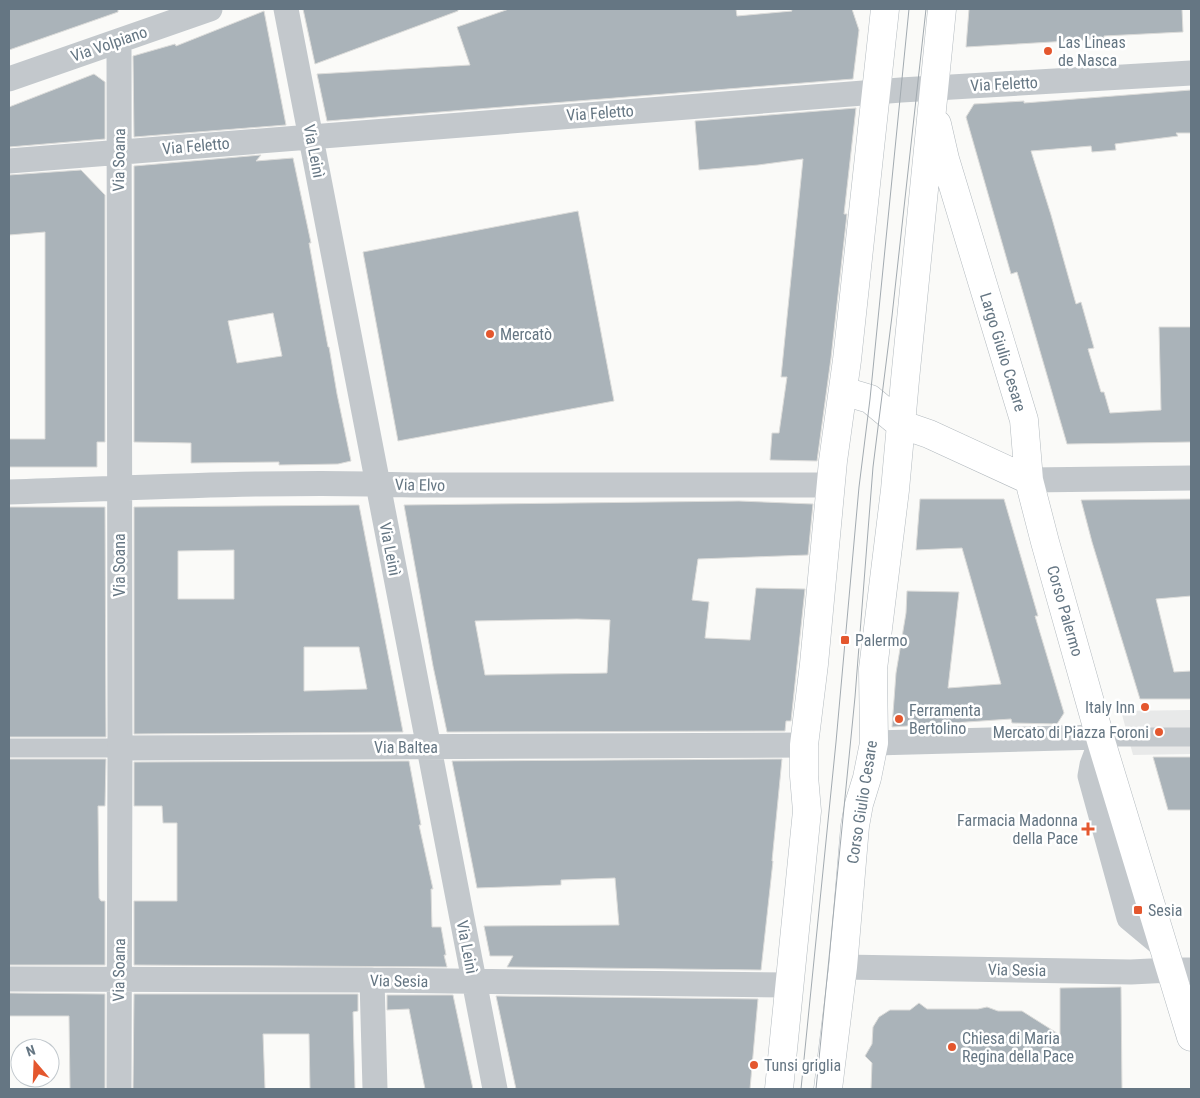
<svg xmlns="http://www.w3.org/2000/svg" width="1200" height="1098" font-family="'Roboto Condensed',sans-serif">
<rect width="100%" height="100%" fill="#fafaf8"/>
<!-- built -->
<path fill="#e8e9e9" d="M1191,710V754L1133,755L1121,711Z"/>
<!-- building -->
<path fill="#aab3b9" stroke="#dcdcda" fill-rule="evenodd" d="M9,9H118V12L9,50Z
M303,9H458V11L315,64Z
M509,9H736L737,16L792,11L791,9H852L859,30L853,79L327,121L317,74L470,65L457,27Z
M969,9H1182L1183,32L1104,36V39L966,47Z
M264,11L286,125L134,137L133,56L175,44L176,46Z
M94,74L105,82V139L9,147V107Z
M1191,90V133H1176L1178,136L1115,144L1116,150L1092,152L1091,146L1031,151L1051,215L1076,304L1081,302L1094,348L1088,349L1101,392H1104L1110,413L1161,410L1159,327H1191V442L1067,444L1017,272L1011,274L966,117L974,104L1024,101V103Z
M856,108L844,214H847L831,358L817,461L770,460L772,433H779L787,377H781L803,159L758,165L699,170L695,121Z
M261,155L256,161L293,158L311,243H309L320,304L328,347H329L337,394L351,461L338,464L279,465V462L191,463V443L134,442V166ZM273,313L282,356L237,363L228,321Z
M81,170L105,195V442H97V467H9V439H45V232L9,235V175Z
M578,211L614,401L398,441L363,252Z
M920,499H1004L1038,616H1035L1064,713L1057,724L1012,723L1011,719L892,727L896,673L906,613L907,591L959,592L948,688L1001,684L962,548L916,550Z
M1191,499V596L1156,599L1174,672L1191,671V699H1140L1092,542L1081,500Z
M739,501L813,504L808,555L698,559L692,600L709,602L705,638L750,640L756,588L805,589L791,721H786L785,731L447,732L433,666L404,505ZM577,619L610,620L607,673L485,675L475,621Z
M359,505L403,732L134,734V507ZM234,550V599H178V551ZM304,647H359L367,689L304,691Z
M9,507H105L106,737H9Z
M1153,757H1191V810H1168Z
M9,759H106L105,806H98L99,898L101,901H105V965H9Z
M782,759L772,861H773L761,970L507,967L513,956H490L484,926L619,925L615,878L561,880V885L477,888L452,761Z
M409,761L421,825H419L433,889H431L432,927H441L446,955H444L447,967L134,965V901H177V823H163L162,806H134V762Z
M1121,987L1122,1089H871L872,1063L865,1056L872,1044L873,1027L879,1017L890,1010H910L919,1003L927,1009H978L987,1007L998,1011H1022L1060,1035V988Z
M9,993L105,994V1089H70L69,1016H9Z
M134,994H358V1011L353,1012L355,1089H310L309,1034H263L265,1089H133Z
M387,995H453L473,1089H425L409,1009L387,1010Z
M496,996L758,999L750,1089H516Z"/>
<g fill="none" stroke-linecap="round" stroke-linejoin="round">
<defs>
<path id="secondary" d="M937,124L945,159L1024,420L1029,480L1045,542L1101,741L1191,1037
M843,391L870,399L900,424L929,434L1029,480
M779,1089L807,811L804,776V745L814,664L833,461L847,360L885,9
M828,1089L843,967L855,826L859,804L867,778L874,743L873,669L895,490L905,380L942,9"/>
</defs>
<!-- secondary casing -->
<use href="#secondary" stroke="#b3babf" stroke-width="29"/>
<!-- pedestrian -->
<path stroke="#c3c8cc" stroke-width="19" d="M1100,737H1191
M9,748H120"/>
<!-- minor -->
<path stroke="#c3c8cc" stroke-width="25" d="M286,9L495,1089
M119,41L120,748L119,1089
M9,79L210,9
M9,161L901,90L1191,73
M1029,480L1191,478
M9,492C143,488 278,480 413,485H831
M1101,741L1092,765L1090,776L1129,918L1165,948
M874,743L1100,737
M120,748L804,745
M843,967L1131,972L1171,970H1191
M9,979L372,980L790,985
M372,980L375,1089"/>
<!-- secondary -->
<use href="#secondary" stroke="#fff" stroke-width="28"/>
<!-- tram -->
<path stroke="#a2aab0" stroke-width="1" d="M801,1089L836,742L859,487L870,399L909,9
M816,1089L855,697L873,467L892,316L926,9"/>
</g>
<!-- markers -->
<g fill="#e4572e" stroke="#fff" stroke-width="2">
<circle cx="1048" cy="51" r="5"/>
<circle cx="490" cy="334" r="5"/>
<rect x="840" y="635" width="10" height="10" rx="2.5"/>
<circle cx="1145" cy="707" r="5"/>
<circle cx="899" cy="719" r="5"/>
<circle cx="1159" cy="732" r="5"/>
<path d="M1085.5 821.5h5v5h5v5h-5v5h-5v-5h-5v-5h5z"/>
<rect x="1133" y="905" width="10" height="10" rx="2.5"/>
<circle cx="952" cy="1047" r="5"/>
<circle cx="754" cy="1065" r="5"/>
</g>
<g text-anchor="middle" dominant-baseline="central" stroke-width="5" stroke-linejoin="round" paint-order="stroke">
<!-- poi labels -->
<g font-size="16" fill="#657683" stroke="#fff" text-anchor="start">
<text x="1058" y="42">Las Lineas<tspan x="1058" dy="18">de Nasca</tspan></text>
<text x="500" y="334">Mercatò</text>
<text x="855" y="640">Palermo</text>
<text x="1135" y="707" text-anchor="end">Italy Inn</text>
<text x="909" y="710">Ferramenta<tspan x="909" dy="18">Bertolino</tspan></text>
<text x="1149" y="732" text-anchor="end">Mercato di Piazza Foroni</text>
<text x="1078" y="820" text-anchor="end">Farmacia Madonna<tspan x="1078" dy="18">della Pace</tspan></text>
<text x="1148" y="910">Sesia</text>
<text x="962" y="1038">Chiesa di Maria<tspan x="962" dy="18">Regina della Pace</tspan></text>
<text x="764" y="1065">Tunsi griglia</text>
</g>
<!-- street labels -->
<g font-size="16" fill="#657683" stroke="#fff">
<text transform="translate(109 44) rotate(-19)">Via Volpiano</text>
<text transform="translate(1004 84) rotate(-3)">Via Feletto</text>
<text transform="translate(600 113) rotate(-4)">Via Feletto</text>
<text transform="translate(196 146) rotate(-5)">Via Feletto</text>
<text transform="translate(314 151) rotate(79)">Via Leinì</text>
<text transform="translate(119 160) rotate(-89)">Via Soana</text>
<text transform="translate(1003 352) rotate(73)">Largo Giulio Cesare</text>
<text transform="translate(420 485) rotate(1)">Via Elvo</text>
<text transform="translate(390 549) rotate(79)">Via Leinì</text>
<text transform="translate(119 565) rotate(-90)">Via Soana</text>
<text transform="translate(1065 611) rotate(74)">Corso Palermo</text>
<text x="406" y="747">Via Baltea</text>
<text transform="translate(862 802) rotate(-81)">Corso Giulio Cesare</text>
<text transform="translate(467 947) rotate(79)">Via Leinì</text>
<text transform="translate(119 970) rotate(-89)">Via Soana</text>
<text transform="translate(1017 970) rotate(1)">Via Sesia</text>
<text transform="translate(399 981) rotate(1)">Via Sesia</text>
</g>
</g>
<!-- border -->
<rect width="1200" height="1098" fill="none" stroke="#657683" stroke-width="20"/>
<!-- north arrow -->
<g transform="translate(35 1063) rotate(341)"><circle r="24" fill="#ffffff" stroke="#c1c8cd"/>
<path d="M0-4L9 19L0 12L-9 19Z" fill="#e4572e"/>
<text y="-8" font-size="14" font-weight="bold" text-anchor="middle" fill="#657683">N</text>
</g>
</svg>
